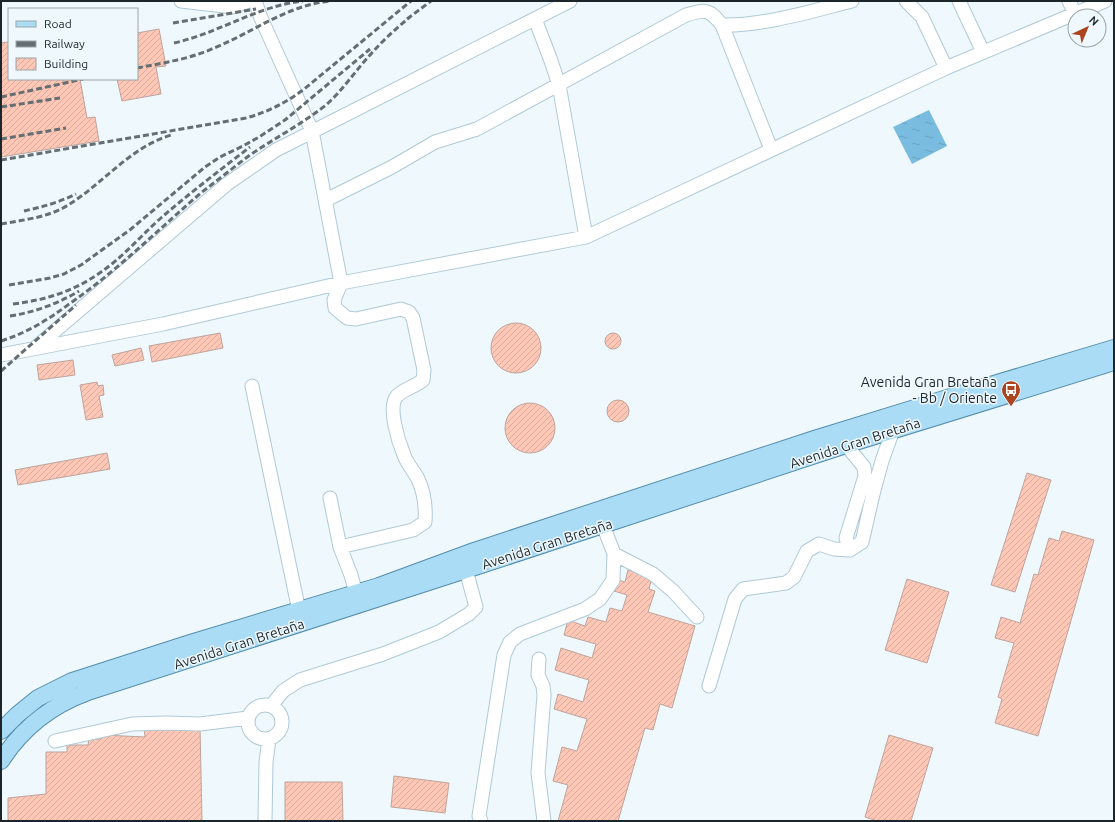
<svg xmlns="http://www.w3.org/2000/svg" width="1115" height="822" font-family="Ubuntu,sans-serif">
<defs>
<pattern id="water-ripples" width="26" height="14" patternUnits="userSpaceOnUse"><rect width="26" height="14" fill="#79bce0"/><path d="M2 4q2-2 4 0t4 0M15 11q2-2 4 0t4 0" fill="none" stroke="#68a1c0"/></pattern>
<pattern id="building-hatch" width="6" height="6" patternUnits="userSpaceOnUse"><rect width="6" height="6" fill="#ffc7b5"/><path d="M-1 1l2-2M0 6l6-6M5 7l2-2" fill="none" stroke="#daab9c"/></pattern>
</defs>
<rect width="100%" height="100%" fill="#eef8fd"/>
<!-- water -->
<path fill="url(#water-ripples)" d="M929,110L947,146L912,164L893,127Z"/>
<!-- building -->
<path fill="url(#building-hatch)" stroke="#bea49c" d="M159,29L166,66L156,67L161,94L122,101L117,79H137V33Z
M9,42V79H80L87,118L95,117L99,141L1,157V43Z
M491 348a25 25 0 1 1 50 0a25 25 0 1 1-50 0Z
M605 341a8 8 0 1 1 16 0a8 8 0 1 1-16 0Z
M220,333L223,348L152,362L149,346Z
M141,348L144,360L115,366L112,355Z
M73,360L75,375L39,380L37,365Z
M97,382L98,386L103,385L104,395L99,396L103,417L86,420L80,385Z
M607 411a11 11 0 1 1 22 0a11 11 0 1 1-22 0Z
M505 428a25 25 0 1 1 50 0a25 25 0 1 1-50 0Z
M107,453L110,469L18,485L15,470Z
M1027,473L1051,480L1015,592L991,585Z
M1062,531L1094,540L1038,736L995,723L1002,699L998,697L1014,643L995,638L1001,617L1020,623L1034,574L1038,575L1049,538L1059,541Z
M628,570L652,577L649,589L655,591L648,612L695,626L672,708L660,704L653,730L645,728L618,821H558L568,785L553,781L562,747L577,751L587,719L554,709L558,694L583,702L589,680L555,670L561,648L592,658L596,644L564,635L568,620L585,626L588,617L606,622L610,608L622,611L627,595L614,591L618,580L625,582Z
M907,579L949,592L927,663L885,650Z
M144,727H200L202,821H8V798L46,794V752H67V745H88L89,739H101L102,735L145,737Z
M889,735L933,748L911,821H877L865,817Z
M394,776L449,783L445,813L391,807Z
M285,782H342L343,821H285Z"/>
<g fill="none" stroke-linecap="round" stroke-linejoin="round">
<defs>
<path id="minor" d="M181,1L233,7L249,1
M255,1L261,18L312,131L341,283L334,300L335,308L347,318L356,319L401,309L409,312L413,318L424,370L423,380C416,386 402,390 397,396C387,407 399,443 404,455C407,464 414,471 418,479C424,492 426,508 425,522L413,530L340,547
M906,1L922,17L946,68
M959,1L983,52
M1069,1L1075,14
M535,19L550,58L559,85L586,237
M722,25C763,26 812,11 852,1
M326,200L392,167L435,142L477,129L686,15C706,9 709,9 722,25L771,149
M35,348L227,184L276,150L570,1
M1,355L163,324L341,283L586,237L946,68L1105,1
M252,386L299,611
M846,445L864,467L865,476L846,538L850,550
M330,498L340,547L351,575L356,593
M614,554L653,574L673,591L697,617
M539,659L538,675L543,686L544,695L538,773L544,821
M709,686L735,599L743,589L786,583L794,577L807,551L819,544L834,549L850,550L862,542L874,490L882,461L893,430
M248 722a17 17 0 1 1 34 0a17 17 0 1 1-34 0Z
M271,706L283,691L300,680L383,654L439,632L469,614L476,607L466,570
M55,741L132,724L166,723L200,724L248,718
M265,821L266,762L269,739
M481,821L479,816L504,655L510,642L520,634L585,609L600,599L613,580L614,554L603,525"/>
<path id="major" d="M1,731L17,715L38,698L72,681L190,643L379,586L474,551L814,439L957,395L1114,348
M1,761C22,728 52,705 88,692L466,570L846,445L1114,362"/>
</defs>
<!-- minor casing -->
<use href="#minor" stroke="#b0c9d7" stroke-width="15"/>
<!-- major casing -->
<use href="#major" stroke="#548dab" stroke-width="18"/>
<!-- minor -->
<use href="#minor" stroke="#fff" stroke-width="13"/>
<!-- major -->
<use href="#major" stroke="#aadcf6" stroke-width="16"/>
<!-- rail -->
<path stroke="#646e73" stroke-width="3" stroke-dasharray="6 3" stroke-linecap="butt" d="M407,19L431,1
M173,23L256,9
M174,43C219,33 257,6 303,1
M137,68C163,63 190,59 214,48C254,32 285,6 330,1
M1,97L83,79
M1,107L60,98
M1,139L66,128
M1,160L246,118C268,112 285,103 303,90L411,1
M24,211C42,207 60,202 76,194
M1,224C22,220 44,218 63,208C102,186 128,148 171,135
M9,285L50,278L64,274L81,265L131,229L205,167L220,157L243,146L259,137L285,120L370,49
M13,304C52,299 81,289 113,263C130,249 145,232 162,217C190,193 220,170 250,147
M10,316C35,312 57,304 79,291
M1,341C29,332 49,319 72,302C119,269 159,229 202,192C218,180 234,167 250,155C275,138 302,124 326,105C343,90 355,71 371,54C383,40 397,28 411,16
M1,371L76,305"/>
</g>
<!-- icons -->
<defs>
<symbol id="bus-pin" viewBox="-11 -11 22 30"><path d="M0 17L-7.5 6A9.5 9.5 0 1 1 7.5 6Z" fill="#ab441f" stroke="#eef8fd"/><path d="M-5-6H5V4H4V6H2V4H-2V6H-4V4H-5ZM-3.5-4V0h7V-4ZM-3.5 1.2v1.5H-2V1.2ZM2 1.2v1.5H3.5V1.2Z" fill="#fff"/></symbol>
</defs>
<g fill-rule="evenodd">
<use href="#bus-pin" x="1000" y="379" width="22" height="30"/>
</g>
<g text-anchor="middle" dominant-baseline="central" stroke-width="3" stroke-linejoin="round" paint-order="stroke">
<!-- poi labels -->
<g font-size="14" fill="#1b252a" stroke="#eef8fd" text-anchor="end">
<text x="997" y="382">Avenida Gran Bretaña<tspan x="997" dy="16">- Bb / Oriente</tspan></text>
</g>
<!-- street labels -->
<g font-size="14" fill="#1b252a" stroke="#eef8fd">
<text transform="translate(855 443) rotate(-18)">Avenida Gran Bretaña</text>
<text transform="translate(547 544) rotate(-18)">Avenida Gran Bretaña</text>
<text transform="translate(239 644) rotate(-18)">Avenida Gran Bretaña</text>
</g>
</g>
<!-- border -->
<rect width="1115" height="822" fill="none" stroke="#1b252a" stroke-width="4"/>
<!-- legend -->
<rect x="8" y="8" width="130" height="72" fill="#eef8fd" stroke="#9aa4a9"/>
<rect x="16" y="21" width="20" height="6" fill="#aadcf6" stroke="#9aa4a9"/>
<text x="44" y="28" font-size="12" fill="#1b252a">Road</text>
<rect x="16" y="41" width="20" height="6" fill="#646e73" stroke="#9aa4a9"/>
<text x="44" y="48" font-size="12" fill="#1b252a">Railway</text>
<rect x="16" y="58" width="20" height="12" fill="url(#building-hatch)" stroke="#9aa4a9"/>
<text x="44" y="68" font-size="12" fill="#1b252a">Building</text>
<!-- north arrow -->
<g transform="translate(1087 28) rotate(44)"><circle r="19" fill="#eef8fd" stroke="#9aa4a9"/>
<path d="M0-3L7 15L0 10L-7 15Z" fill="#ab441f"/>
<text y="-6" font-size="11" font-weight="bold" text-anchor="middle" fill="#1b252a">N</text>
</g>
</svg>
